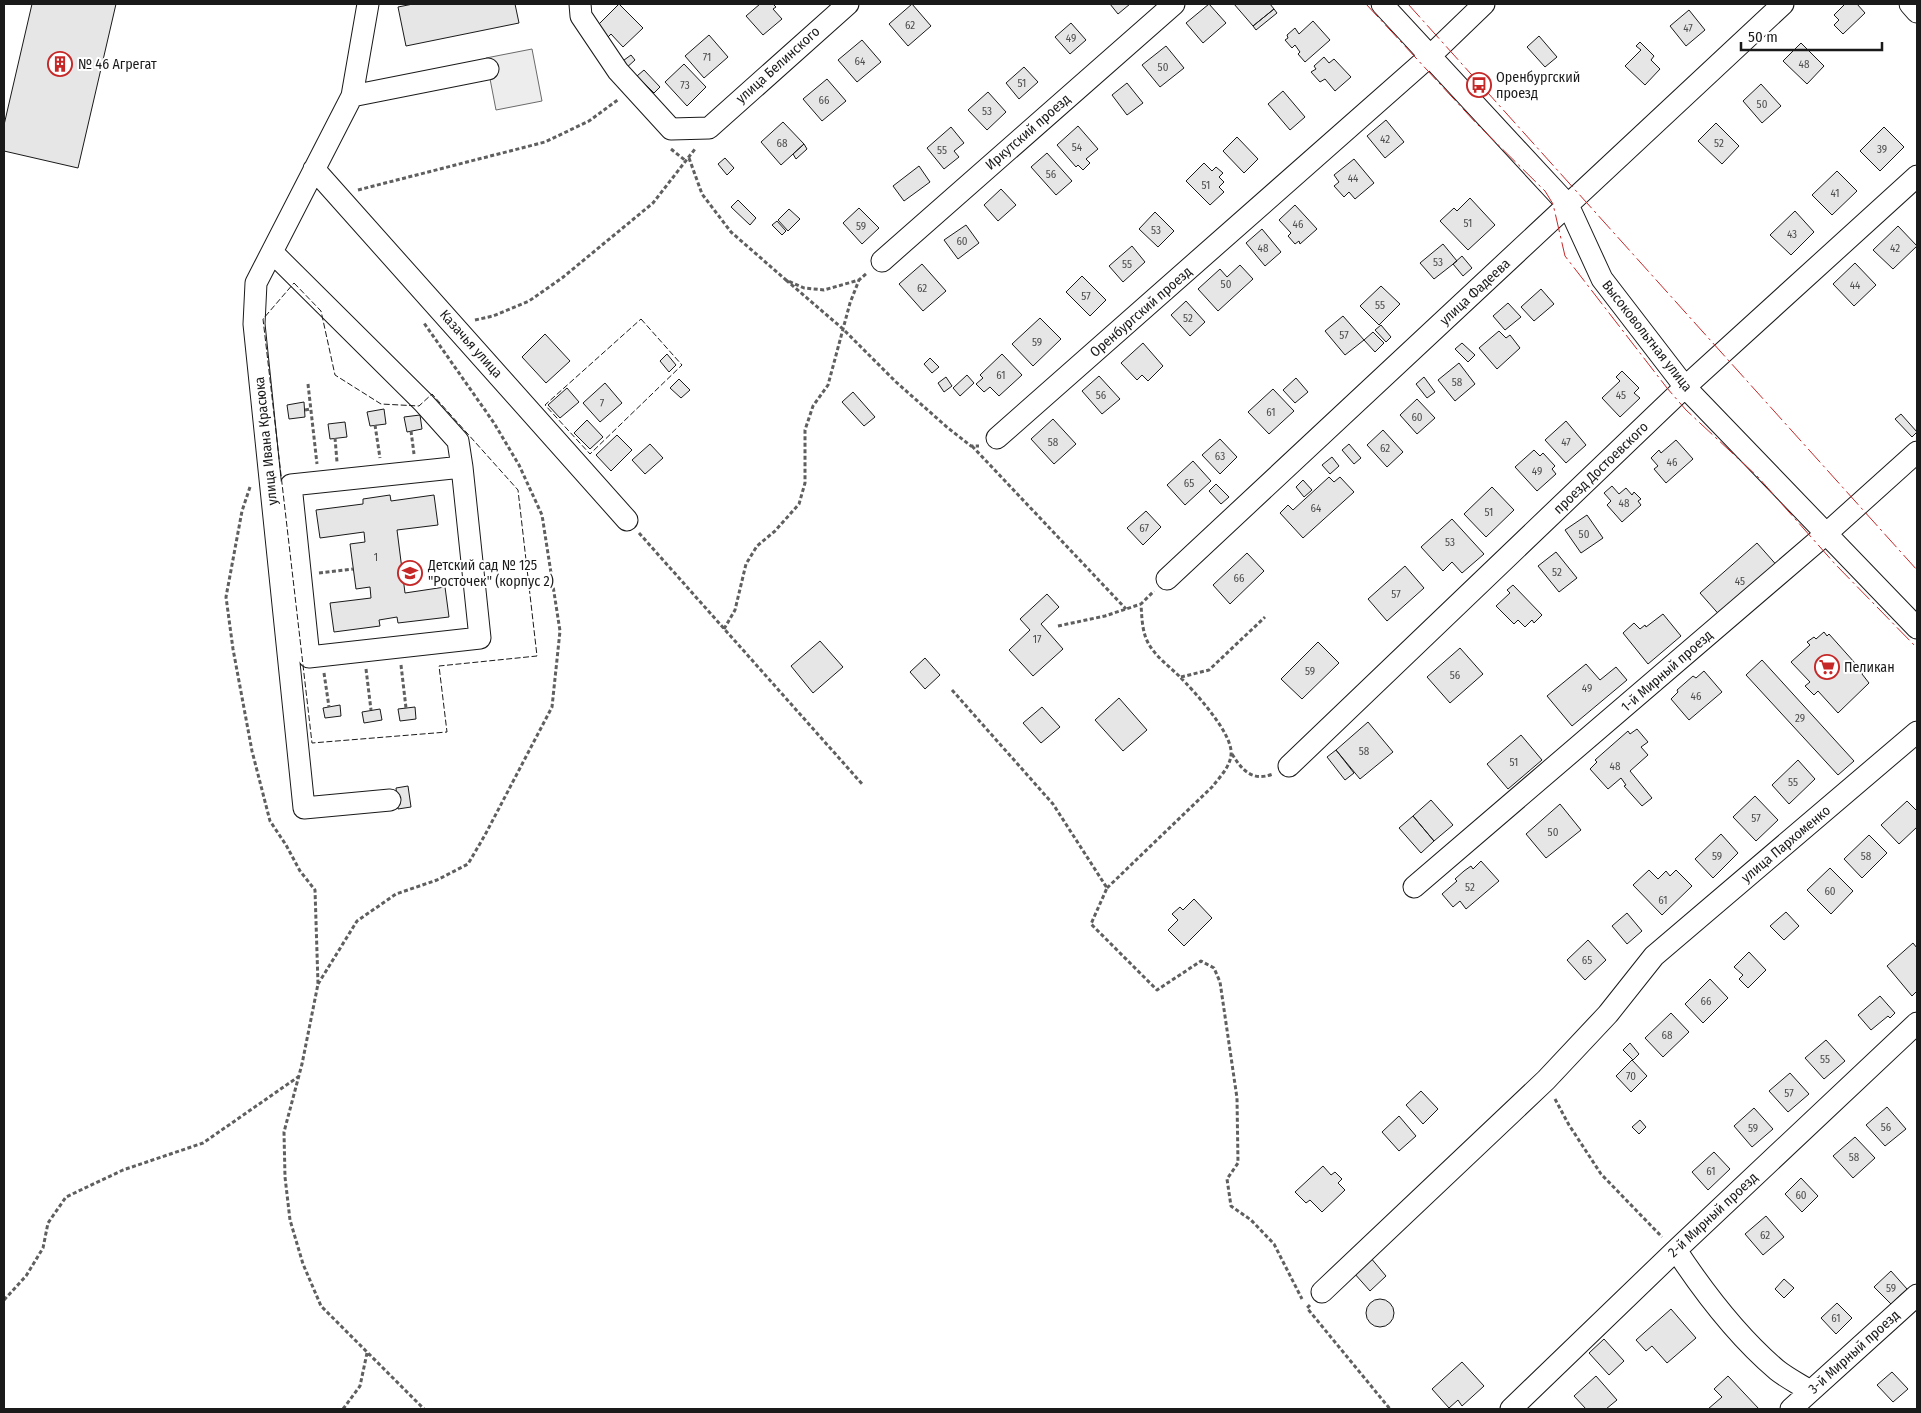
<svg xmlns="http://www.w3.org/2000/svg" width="1921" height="1413" viewBox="0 0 1921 1413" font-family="'Fira Sans Condensed',sans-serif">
<rect width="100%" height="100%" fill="#fff"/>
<path fill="#ededed" stroke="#6a6a6a" d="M532 49 542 101 496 110 486 58Z"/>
<path fill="#e6e6e6" stroke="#1a1a1a" d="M32 4H116L78 168 4 151V125Z
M413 4H515L519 23 406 46 398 7Z
M619 4 643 28 623 47 611 34 605 40 594 29Z
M760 4H773L776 7 773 9 782 19 763 35 746 16Z
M912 4 931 26 908 46 889 24Z
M1110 4H1130L1118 14Z
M1209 4 1226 23 1203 43 1186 23Z
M1234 4H1270L1274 9 1253 26Z
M1845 4H1857L1865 13 1843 34 1834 25 1839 20 1834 15Z
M1274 9 1277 13 1256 30 1253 26Z
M1689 10 1705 30 1686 46 1670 26Z
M1313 21 1330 40 1305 62 1298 54 1300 52 1295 45 1292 48 1285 40 1288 38 1287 35 1295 28 1299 34Z
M1071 23 1086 40 1070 54 1055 37Z
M709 35 728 57 704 78 685 56Z
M1539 36 1557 57 1545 67 1527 47Z
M862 40 881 62 857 82 838 60Z
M1640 42 1654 56 1651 60 1660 69 1645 85 1625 66 1641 50 1636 46Z
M1801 43 1824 66 1807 84 1783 61Z
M1166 46 1184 68 1160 87 1142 65Z
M631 55 635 60 625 69 620 63Z
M1324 57 1329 63 1334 59 1351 77 1335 91 1325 79 1320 82 1311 72 1316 69 1314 66Z
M684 64 706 87 687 106 665 82Z
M1024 67 1038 82 1019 99 1006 83Z
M644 70 660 87 654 93 637 76Z
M827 79 846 101 822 121 803 99Z
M1127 83 1143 103 1127 115 1112 95Z
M1761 84 1781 106 1762 123 1743 101Z
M1283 91 1305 117 1290 130 1268 104Z
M988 92 1006 112 987 130 968 110Z
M1386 120 1404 142 1385 158 1367 136Z
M783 122 804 144 781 165 761 142Z
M1716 123 1739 146 1722 164 1698 141Z
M1078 126 1098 149 1086 159 1090 163 1083 170 1078 165 1076 167 1057 145Z
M951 127 964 143 954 151 959 157 944 169 927 148Z
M1884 127 1904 147 1880 171 1860 151Z
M1237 137 1258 159 1244 173 1223 151Z
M804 144 807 149 796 159 793 154Z
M1047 153 1072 181 1056 195 1031 167Z
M725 158 734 168 727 175 718 164Z
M1354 159 1374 183 1355 199 1349 192 1344 197 1334 186 1339 182 1334 175Z
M1204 163 1212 171 1216 167 1223 173 1219 177 1224 182 1219 187 1224 192 1210 205 1186 181Z
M919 166 930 182 904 201 893 186Z
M1837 171 1857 191 1832 215 1812 195Z
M1001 189 1016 205 998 221 984 205Z
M1470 198 1495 225 1468 250 1440 221 1454 208 1457 211Z
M738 200 756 218 750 225 731 207Z
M1295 205 1317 229 1300 244 1299 241 1295 244 1288 236 1291 233 1279 220Z
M859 208 879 228 862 244 843 223Z
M789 209 800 219 788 231 778 220Z
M1795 211 1814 232 1791 255 1770 235Z
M1155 212 1174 231 1158 247 1139 229Z
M777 221 786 231 782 235 772 225Z
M966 225 979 243 958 259 944 240Z
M1898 226 1917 246 1893 269 1873 250Z
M1262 229 1281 252 1265 266 1246 243Z
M1443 244 1457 261 1434 279 1420 263Z
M1132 246 1145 262 1123 282 1109 266Z
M1462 256 1472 268 1463 276 1453 264Z
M1855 263 1876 285 1854 306 1833 284Z
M922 264 946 291 923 311 899 284Z
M1240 265 1253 279 1218 311 1198 289 1220 269 1227 277Z
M1082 276 1106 300 1090 316 1066 292Z
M1381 286 1400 304 1379 325 1360 306Z
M1541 289 1554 304 1534 321 1521 307Z
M1186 301 1205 322 1190 336 1171 315Z
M1508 303 1521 317 1505 330 1493 316Z
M1343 316 1364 340 1345 355 1325 331Z
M1040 318 1061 339 1033 366 1012 344Z
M1381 325 1391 337 1386 342 1375 330Z
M1499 331 1506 338 1510 335 1520 348 1497 369 1479 348Z
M1373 332 1384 343 1375 352 1364 340Z
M545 334 570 361 546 383 522 357Z
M1143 343 1163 366 1148 381 1142 375 1137 380 1121 363Z
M1462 343 1475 355 1468 362 1455 349Z
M667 354 676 365 669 372 660 361Z
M1002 354 1022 375 999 396 990 387 984 392 976 384 983 378 980 375Z
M930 358 939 367 932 373 924 364Z
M1459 363 1475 384 1455 401 1438 380Z
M1622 371 1639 388 1634 393 1640 398 1620 417 1602 398 1620 381 1616 377Z
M967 375 974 383 960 396 953 388Z
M1099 376 1120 399 1102 414 1082 391Z
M946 377 952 386 944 392 938 383Z
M1424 377 1435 392 1427 398 1416 384Z
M1296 378 1308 392 1295 403 1283 390Z
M679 379 690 390 681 398 670 388Z
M605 383 622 403 600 422 583 403Z
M567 388 579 402 560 418 548 405Z
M1273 389 1294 411 1269 434 1248 412Z
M853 392 875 417 864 426 842 402Z
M1417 399 1435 418 1417 434 1400 415Z
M304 402 305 417 289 419 287 405Z
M384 409 386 424 370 426 367 412Z
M1901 414 1917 432 1912 437 1895 419Z
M420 415 422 429 407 432 404 417Z
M1053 419 1076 444 1054 464 1031 439Z
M587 420 603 437 590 449 574 433Z
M1566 421 1586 445 1566 463 1545 440Z
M345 422 347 437 330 439 328 424Z
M1383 430 1403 452 1387 467 1367 445Z
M617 435 632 450 611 471 596 455Z
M1220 439 1237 457 1220 474 1202 455Z
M1676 440 1693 459 1666 483 1654 469 1658 466 1651 458 1659 450 1661 453Z
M650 444 663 458 645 474 632 460Z
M1349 444 1361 458 1354 464 1342 450Z
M1534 450 1540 456 1543 453 1555 466 1552 469 1556 474 1537 491 1515 467Z
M1332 457 1339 466 1330 474 1322 465Z
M1193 461 1211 481 1185 505 1167 485Z
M1329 477 1334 482 1340 477 1354 492 1303 538 1280 513 1288 505 1293 510Z
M1303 480 1312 490 1304 497 1296 487Z
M1216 484 1229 497 1221 504 1209 491Z
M1612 486 1619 494 1626 488 1632 495 1634 492 1641 499 1638 501 1641 505 1622 522 1607 505 1611 501 1604 493Z
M1492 487 1514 510 1486 537 1464 514Z
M390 495 391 501 434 495 438 525 397 530 405 593 445 587 449 617 398 623 397 617 379 620 380 626 334 632 330 603 371 598 370 587 356 589 350 544 365 542 364 532 320 538 316 510 363 504V499Z
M1146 511 1161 527 1143 545 1127 528Z
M1587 515 1603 538 1581 553 1565 530Z
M1452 519 1484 554 1462 573 1452 562 1443 571 1421 547Z
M1757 543 1780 569 1723 619 1700 593Z
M1556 552 1577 578 1559 592 1538 566Z
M1247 553 1264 571 1230 604 1213 585Z
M1405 566 1424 588 1387 621 1368 599Z
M1513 585 1542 615 1534 623 1532 620 1525 627 1518 620 1514 624 1496 606 1510 593 1507 590Z
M1047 594 1059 607 1041 624 1063 649 1033 676 1009 650 1030 630 1020 619Z
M1663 614 1681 636 1648 664 1623 633 1634 623 1640 629 1645 625 1646 627Z
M1824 632 1827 636 1829 634 1863 672 1862 674 1869 683 1838 713 1818 691 1814 695 1805 686 1810 682 1791 662 1810 645 1807 642 1814 637 1816 639Z
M820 641 843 667 813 693 791 666Z
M1318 642 1339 663 1302 699 1281 679Z
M1460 648 1483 674 1450 703 1427 677Z
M925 658 940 675 925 689 910 672Z
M1762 660 1854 761 1838 775 1746 675Z
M1586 664 1600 680 1616 667 1627 680 1572 726 1547 696Z
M1704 671 1722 692 1689 720 1671 699 1678 692 1677 690 1693 676 1696 678Z
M1119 698 1147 730 1123 751 1095 720Z
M340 705 341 716 325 718 323 708Z
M415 707 416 719 400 721 398 709Z
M1042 707 1060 727 1041 743 1023 723Z
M380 709 382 720 364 723 362 712Z
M1368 722 1393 752 1360 779 1336 750Z
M1637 729 1648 742 1641 747 1648 755 1630 771 1652 798 1642 806 1624 786 1626 785 1621 778 1608 789 1590 769 1597 762 1595 760 1628 731 1630 734Z
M1521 735 1542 760 1508 789 1487 764Z
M1336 750 1354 773 1345 780 1327 757Z
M1798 760 1815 779 1789 804 1772 785Z
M408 786 411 807 398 809 396 788Z
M1755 796 1778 820 1756 841 1733 817Z
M1431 800 1453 825 1434 841 1413 816Z
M1907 801 1917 811V827L1899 844 1881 825Z
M1560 804 1581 830 1546 858 1526 834Z
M1413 816 1434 841 1421 853 1399 828Z
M1721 834 1738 853 1713 878 1695 859Z
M1869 835 1887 853 1862 878 1844 859Z
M1481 861 1499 881 1466 909 1460 901 1453 907 1442 894 1457 881 1455 879 1464 871 1471 866 1473 869Z
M1830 868 1853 891 1831 914 1807 890Z
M1649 870 1658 879 1666 871 1670 876 1676 870 1692 886 1662 915 1633 885Z
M1194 899 1212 918 1184 946 1168 930 1178 920 1172 914 1180 907 1183 910Z
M1786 912 1799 926 1784 940 1770 926Z
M1627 913 1642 931 1627 944 1612 926Z
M1588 940 1606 960 1585 980 1567 960Z
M1913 943 1917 948V991L1912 996 1887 966Z
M1749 952 1766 970 1748 988 1739 979 1743 975 1734 967Z
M1710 979 1728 998 1703 1023 1685 1004Z
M1880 996 1895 1013 1890 1018 1888 1016 1871 1030 1858 1015Z
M1671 1013 1689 1032 1663 1057 1645 1038Z
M1826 1040 1845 1061 1824 1079 1805 1058Z
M1630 1043 1639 1054 1633 1060 1623 1050Z
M1632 1060 1647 1076 1631 1092 1616 1076Z
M1790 1073 1809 1094 1788 1112 1769 1091Z
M1421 1091 1438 1109 1423 1124 1406 1105Z
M1887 1107 1906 1129 1885 1146 1866 1125Z
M1754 1108 1773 1129 1752 1147 1734 1126Z
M1399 1116 1416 1136 1399 1151 1382 1132Z
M1640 1120 1646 1127 1639 1134 1632 1127Z
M1855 1137 1875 1158 1853 1178 1833 1156Z
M1714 1152 1730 1169 1708 1190 1692 1172Z
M1323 1166 1331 1175 1335 1172 1342 1179 1338 1183 1345 1190 1322 1212 1310 1200 1306 1203 1295 1192Z
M1801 1178 1818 1196 1802 1212 1785 1194Z
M1766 1216 1784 1237 1763 1255 1745 1234Z
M1370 1257 1386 1276 1370 1291 1354 1273Z
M1891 1271 1907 1289 1891 1304 1874 1287Z
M1784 1279 1794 1288 1784 1298 1775 1289Z
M1366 1313a14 14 0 1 1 28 0a14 14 0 1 1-28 0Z
M1837 1303 1852 1318 1836 1334 1821 1318Z
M1671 1309 1696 1338 1667 1363 1652 1346 1646 1351 1636 1340Z
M1604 1339 1624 1361 1609 1375 1589 1353Z
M1462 1362 1484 1386 1462 1406 1458 1400 1449 1408 1432 1389Z
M1892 1372 1908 1389 1893 1402 1877 1385Z
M1596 1376 1617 1400 1606 1409H1586L1574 1396Z
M1728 1376 1759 1409H1708L1722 1397 1714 1389Z"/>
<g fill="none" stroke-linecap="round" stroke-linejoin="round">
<defs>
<path id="minor" d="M368 4 352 96 256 283 254 324 304 808 390 800
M580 4 581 16 618 71 671 129 709 128 848 4
M1382 4 1568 205 1602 279 1685 387 1917 628
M1910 4 1917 12
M352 96 488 69
M314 169 627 520
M272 252 423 402 458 441 462 467 480 638 309 657 291 485 462 467
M882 261 1174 4
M997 438 1430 56 1484 4
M1167 579 1783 4
M1289 766 1685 387 1917 176
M1414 887 1827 533 1917 452
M1676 1250C1705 1294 1737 1336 1777 1370 1787 1378 1799 1384 1810 1391
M1322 1292 1546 1080 1608 1014 1654 956 1917 732
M1511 1409 1676 1250 1917 1023
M1791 1409 1917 1295"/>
</defs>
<use href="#minor" stroke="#1a1a1a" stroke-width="23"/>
<path stroke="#5f5f5f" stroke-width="3" stroke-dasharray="4 2.5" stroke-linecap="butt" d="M671 149 686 161
M689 158 702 194 731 232 786 280 804 288 824 290 859 280 867 273
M358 190 545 142 589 121 619 99
M786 280 843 329 896 382 948 428 971 446H979
M475 320 493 316 529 301 562 278 653 203 695 149
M308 384 317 464
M305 410 311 409
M375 425 380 458
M411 431 414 454
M335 438 337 462
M972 446 1126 609
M250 487 242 511 226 597 233 649 252 751 270 821 286 845 300 871 315 890 318 984 302 1064 284 1132 285 1177 290 1220 303 1264 321 1306 424 1409
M639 533 863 785
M319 573 353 569
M1058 626 1105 616 1141 604
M724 629 735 610 746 564 757 546 775 531 799 504 805 483V430L813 406 828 385 850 303 859 280
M401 665 406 708
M366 669 371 710
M324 673 329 707
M1181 677 1209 670 1265 617
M952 690 1053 804 1107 888 1091 924 1157 990 1201 961 1214 968 1220 982 1237 1098 1238 1163 1227 1179 1231 1206 1251 1220 1274 1244 1302 1299
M1232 754C1242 770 1252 782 1273 774
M1107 888 1212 787C1219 778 1230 767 1231 755 1234 734 1193 690 1179 676 1170 667 1159 659 1152 649 1142 636 1142 620 1141 604L1154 591
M318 984 357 921 396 894 437 880 468 864 485 835 552 707 560 631 542 515 519 465 494 423 424 323
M1555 1099 1569 1125 1601 1174 1662 1237
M4 1300 26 1276 43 1248 48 1223 66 1197 123 1170 203 1143 298 1077
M1310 1305 1307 1308 1390 1409
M343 1409 360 1386 367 1353"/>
<use href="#minor" stroke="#fff" stroke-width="21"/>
<path stroke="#1a1a1a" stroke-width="1" stroke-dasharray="6 2.5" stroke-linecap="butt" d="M294 283 321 311 335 375 381 404 419 406 432 394 518 490 537 656 439 666 447 732 312 743 263 319Z
M641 319 682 365 590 454 545 405Z"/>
<path stroke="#c62828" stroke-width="1" stroke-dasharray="18 4 2.5 4" stroke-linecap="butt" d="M1366 4 1477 124 1545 191 1553 204 1565 256 1667 388 1686 410 1758 477 1835 564 1917 648
M1408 4 1917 570"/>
</g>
<defs>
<symbol id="building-ring" viewBox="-11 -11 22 22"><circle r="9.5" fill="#fff" stroke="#c62828" stroke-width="1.5"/><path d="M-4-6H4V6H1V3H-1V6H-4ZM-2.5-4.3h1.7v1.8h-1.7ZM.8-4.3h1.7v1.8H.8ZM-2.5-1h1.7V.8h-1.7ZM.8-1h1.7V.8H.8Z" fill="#c62828"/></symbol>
<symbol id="bus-ring" viewBox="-11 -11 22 22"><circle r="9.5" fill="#fff" stroke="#c62828" stroke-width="1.5"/><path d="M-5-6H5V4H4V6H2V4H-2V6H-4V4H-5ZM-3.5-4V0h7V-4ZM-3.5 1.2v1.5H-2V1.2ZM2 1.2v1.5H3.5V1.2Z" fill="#c62828"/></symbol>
<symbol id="school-ring" viewBox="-11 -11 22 22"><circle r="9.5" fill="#fff" stroke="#c62828" stroke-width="1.5"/><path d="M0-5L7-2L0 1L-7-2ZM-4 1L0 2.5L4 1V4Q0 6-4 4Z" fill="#c62828"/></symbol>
<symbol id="supermarket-ring" viewBox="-11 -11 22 22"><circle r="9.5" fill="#fff" stroke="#c62828" stroke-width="1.5"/><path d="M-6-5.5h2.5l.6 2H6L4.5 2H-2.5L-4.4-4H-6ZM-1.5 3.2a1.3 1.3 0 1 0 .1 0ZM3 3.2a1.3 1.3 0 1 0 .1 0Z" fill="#c62828"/></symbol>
</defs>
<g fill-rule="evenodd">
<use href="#building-ring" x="46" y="50" width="28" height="28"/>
<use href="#bus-ring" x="1465" y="71" width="28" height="28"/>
<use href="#school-ring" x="396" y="559" width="28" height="28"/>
<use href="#supermarket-ring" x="1813" y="653" width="28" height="28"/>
</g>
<g text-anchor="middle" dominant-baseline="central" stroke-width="4" stroke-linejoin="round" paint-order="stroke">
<g font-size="11" fill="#4d4d4d">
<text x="910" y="25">62</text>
<text x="1688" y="28">47</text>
<text x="1071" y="38">49</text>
<text x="707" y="57">71</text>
<text x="860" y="61">64</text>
<text x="1804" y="64">48</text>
<text x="1163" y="67">50</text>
<text x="1022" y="83">51</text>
<text x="685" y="85">73</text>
<text x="824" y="100">66</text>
<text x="1762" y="104">50</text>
<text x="987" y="111">53</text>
<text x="1385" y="139">42</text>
<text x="782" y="143">68</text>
<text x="1719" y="143">52</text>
<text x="1077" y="147">54</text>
<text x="1882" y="149">39</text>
<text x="942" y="150">55</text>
<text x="1051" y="174">56</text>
<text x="1353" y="178">44</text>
<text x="1206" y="185">51</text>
<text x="1835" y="193">41</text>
<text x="1468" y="223">51</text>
<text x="1298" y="224">46</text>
<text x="861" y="226">59</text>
<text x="1156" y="230">53</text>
<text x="1792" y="234">43</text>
<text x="962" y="241">60</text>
<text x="1263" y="248">48</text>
<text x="1895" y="248">42</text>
<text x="1438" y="262">53</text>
<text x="1127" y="264">55</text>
<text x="1226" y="284">50</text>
<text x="1855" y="285">44</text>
<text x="922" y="288">62</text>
<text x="1086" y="296">57</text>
<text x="1380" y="305">55</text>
<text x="1188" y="318">52</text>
<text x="1344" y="335">57</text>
<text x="1037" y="342">59</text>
<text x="1001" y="375">61</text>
<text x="1457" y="382">58</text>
<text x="1101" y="395">56</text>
<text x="1621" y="395">45</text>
<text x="602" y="403">7</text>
<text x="1271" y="412">61</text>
<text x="1417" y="417">60</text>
<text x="1053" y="442">58</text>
<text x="1566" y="442">47</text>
<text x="1385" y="448">62</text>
<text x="1220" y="456">63</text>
<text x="1672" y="462">46</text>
<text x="1537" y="471">49</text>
<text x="1189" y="483">65</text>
<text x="1624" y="503">48</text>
<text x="1316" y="508">64</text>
<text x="1489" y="512">51</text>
<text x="1144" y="528">67</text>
<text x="1584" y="534">50</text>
<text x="1450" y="542">53</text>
<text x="376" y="557">1</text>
<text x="1557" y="572">52</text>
<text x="1239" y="578">66</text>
<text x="1740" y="581">45</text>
<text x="1396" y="594">57</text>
<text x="1037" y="639">17</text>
<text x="1310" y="671">59</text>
<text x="1455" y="675">56</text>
<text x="1587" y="688">49</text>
<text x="1696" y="696">46</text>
<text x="1800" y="718">29</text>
<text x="1364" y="751">58</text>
<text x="1514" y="762">51</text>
<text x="1615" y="766">48</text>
<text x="1793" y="782">55</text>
<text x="1756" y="818">57</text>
<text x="1553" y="832">50</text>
<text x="1717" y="856">59</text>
<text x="1866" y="856">58</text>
<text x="1470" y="887">52</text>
<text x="1830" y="891">60</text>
<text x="1663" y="900">61</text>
<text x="1587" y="960">65</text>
<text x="1706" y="1001">66</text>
<text x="1667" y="1035">68</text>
<text x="1825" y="1059">55</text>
<text x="1631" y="1076">70</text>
<text x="1789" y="1093">57</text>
<text x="1886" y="1127">56</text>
<text x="1753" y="1128">59</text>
<text x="1854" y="1157">58</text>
<text x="1711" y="1171">61</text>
<text x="1801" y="1195">60</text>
<text x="1765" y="1235">62</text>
<text x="1891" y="1288">59</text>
<text x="1836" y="1318">61</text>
</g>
<g font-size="14" fill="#1a1a1a" stroke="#fff" text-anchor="start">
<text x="78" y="64">№ 46 Агрегат</text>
<text x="1496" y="77">Оренбургский<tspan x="1496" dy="16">проезд</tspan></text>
<text x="428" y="565">Детский сад № 125<tspan x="428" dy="16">"Росточек" (корпус 2)</tspan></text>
<text x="1844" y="667">Пеликан</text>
</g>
<g font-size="14" fill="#1a1a1a" stroke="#fff">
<text transform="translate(778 65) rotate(-42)">улица Белинского</text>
<text transform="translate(1028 132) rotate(-41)">Иркутский проезд</text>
<text transform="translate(1475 292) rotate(-43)">улица Фадеева</text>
<text transform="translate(1141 312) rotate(-41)">Оренбургский проезд</text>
<text transform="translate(1647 336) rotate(52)">Высоковольтная улица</text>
<text transform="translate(471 344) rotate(48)">Казачья улица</text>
<text transform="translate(266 441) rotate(-96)">улица Ивана Красюка</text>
<text transform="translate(1601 468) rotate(-44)">проезд Достоевского</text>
<text transform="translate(1667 671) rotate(-41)">1-й Мирный проезд</text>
<text transform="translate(1786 844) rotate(-40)">улица Пархоменко</text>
<text transform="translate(1713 1215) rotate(-43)">2-й Мирный проезд</text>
<text transform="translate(1854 1352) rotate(-42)">3-й Мирный проезд</text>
</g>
</g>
<rect width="1921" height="1413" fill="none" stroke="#1a1a1a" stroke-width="10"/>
<path d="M1741 42v8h141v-8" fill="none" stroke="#1a1a1a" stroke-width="2.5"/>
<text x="1748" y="42" font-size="15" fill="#1a1a1a" stroke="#ffffff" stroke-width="4" paint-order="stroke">50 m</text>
</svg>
